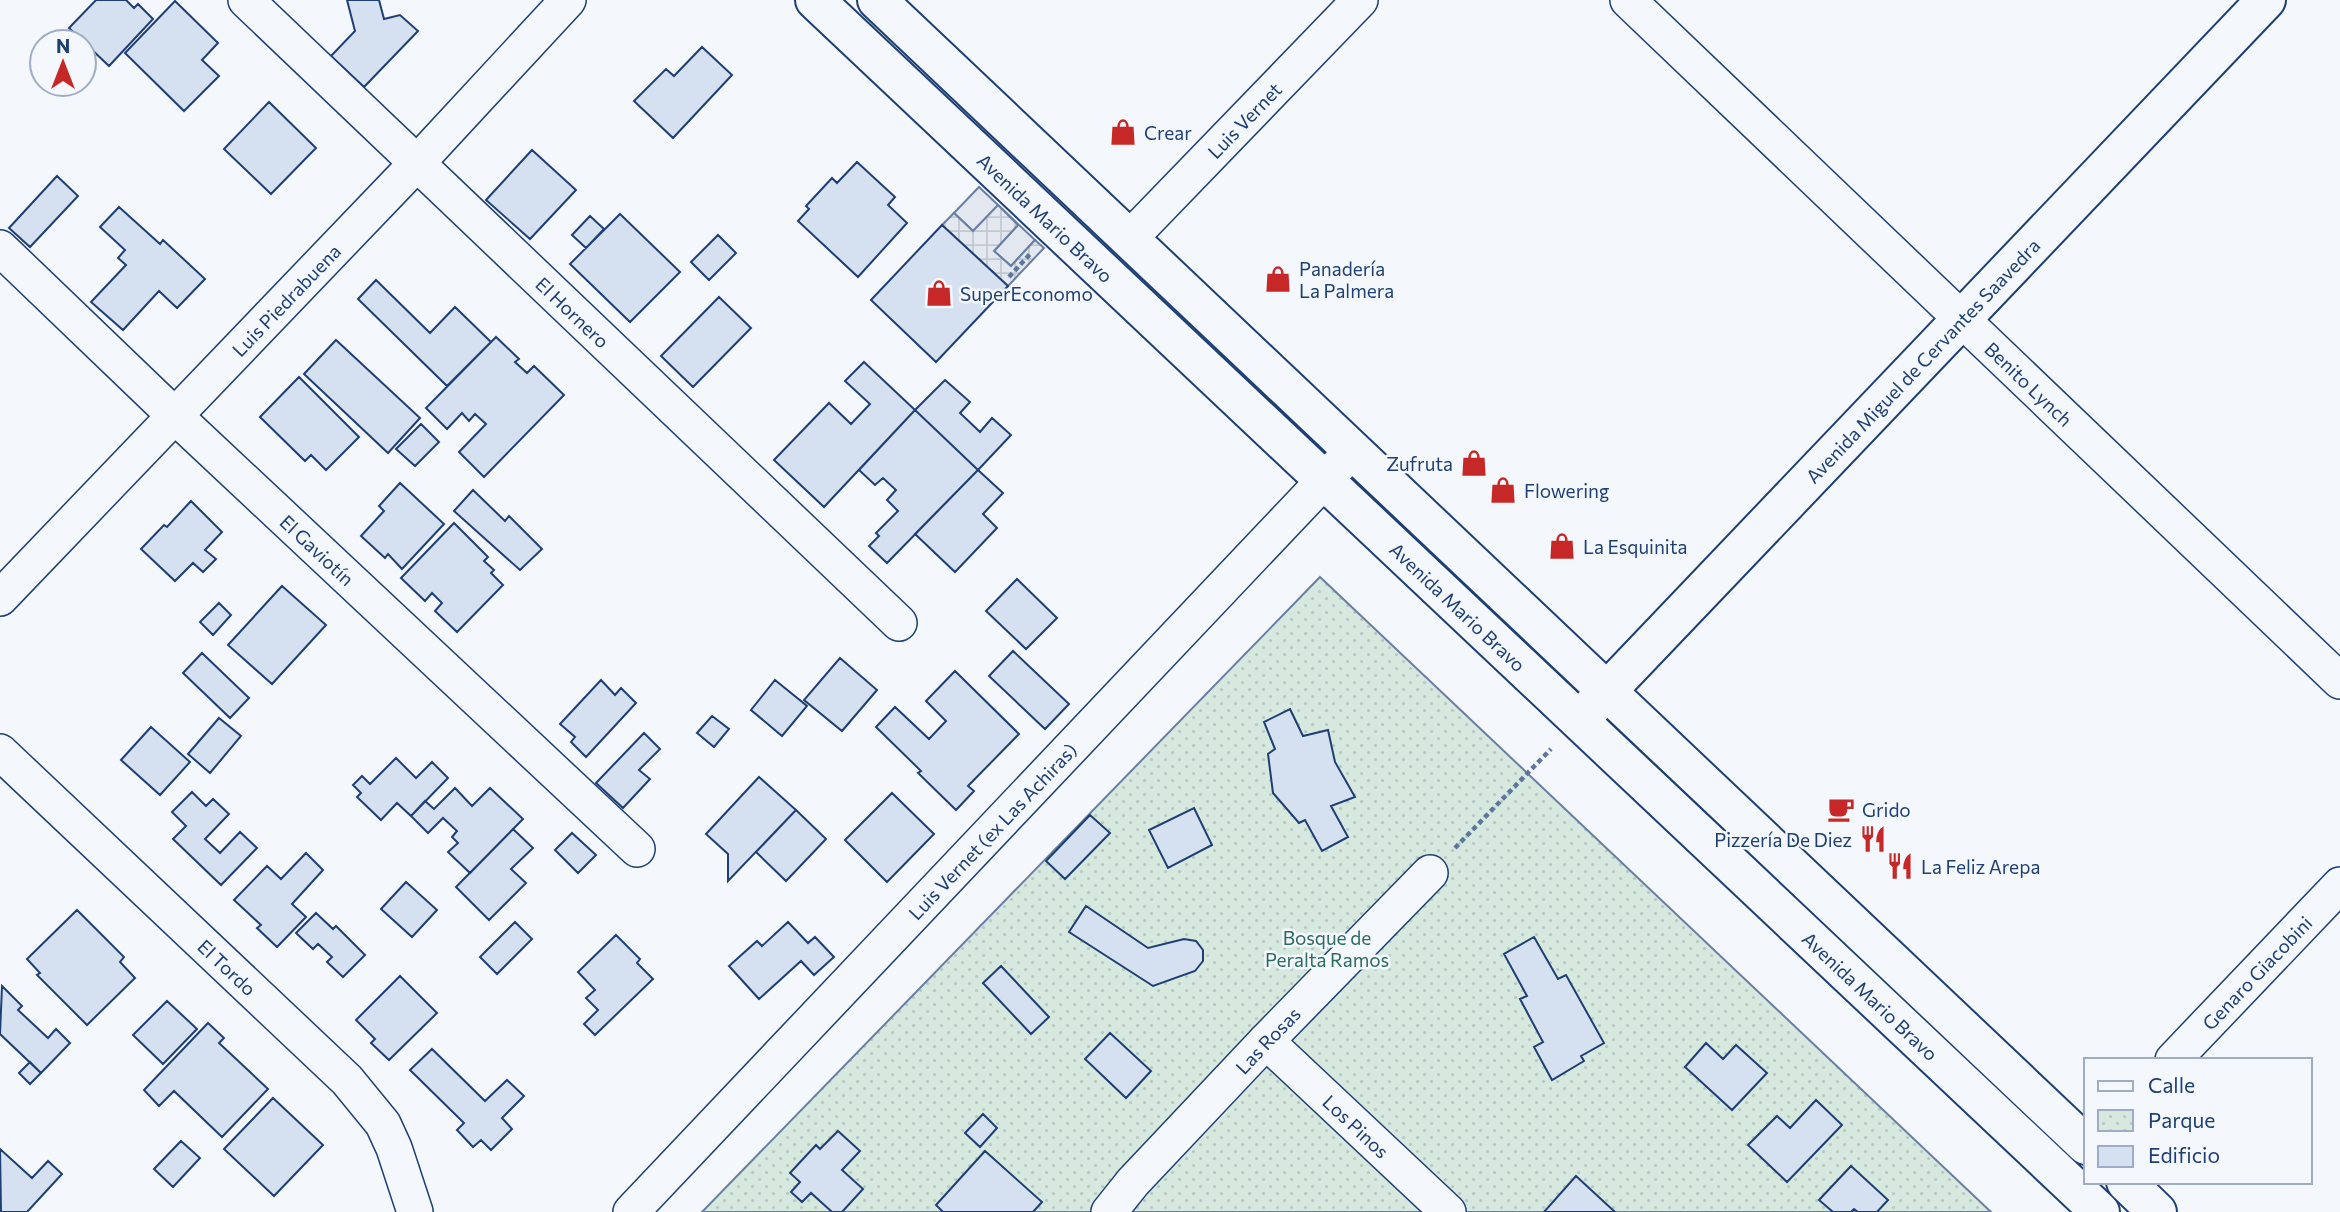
<svg xmlns="http://www.w3.org/2000/svg" width="2340" height="1212" viewBox="0 0 2340 1212" font-family="Commissioner,sans-serif">
<defs>
<pattern id="park-dots" width="8" height="8" patternUnits="userSpaceOnUse" patternTransform="scale(1.75)"><rect width="8" height="8" fill="#d7e8df"/><path d="M2 2h.1M6 6h.1" fill="none" stroke="#b8c8c3" stroke-width="1.8" stroke-linecap="round"/></pattern>
<pattern id="plaza-grid" width="8" height="8" patternUnits="userSpaceOnUse" patternTransform="scale(1.75)"><rect width="8" height="8" fill="#e3e8f0"/><path d="M0 4h8M4 0v8" fill="none" stroke="#c2c8d1"/></pattern>
</defs>
<rect width="100%" height="100%" fill="#f4f7fb"/>
<path fill="url(#park-dots)" stroke="#687fa3" stroke-width="2" d="M1320 577 1991 1212H702Z"/>
<path fill="#e3e8f0" stroke="#687fa3" stroke-width="2" d="M979 187 1035 240 1011 266 994 251 1018 225 998 206 973 231 954 213Z"/>
<path fill="url(#plaza-grid)" stroke="#687fa3" stroke-width="2" d="M998 205 1018 225 994 251 1011 266 1035 240 1044 248 1008 286 942 225 954 213 973 231Z"/>
<path fill="#d5e0f0" stroke="#1d3f73" stroke-width="2" d="M96 0H126L134 8 138 4 153 19 109 66 69 28Z
M347 0H379L384 19 400 15 418 31 364 87 331 56 355 31Z
M175 1 218 43 202 60 219 76 184 111 125 53Z
M702 47 732 75 673 138 634 101 666 69 674 76Z
M269 102 316 148 271 194 224 149Z
M532 150 576 190 530 239 486 200Z
M857 162 895 197 888 205 907 223 858 277 798 221 809 209 806 206 832 178 837 183Z
M57 176 78 196 30 247 9 228Z
M119 207 160 244 163 240 205 279 177 308 159 291 123 330 91 302 126 265 118 258 125 250 100 227Z
M620 214 680 272 630 322 570 264Z
M590 216 604 229 586 248 572 235Z
M942 225 1008 286 936 362 871 300Z
M718 235 736 253 709 280 691 262Z
M376 280 430 333 455 307 491 342 447 386 358 299Z
M719 297 751 328 693 387 661 356Z
M496 337 519 359 515 362 527 373 534 366 564 395 484 477 459 452 486 424 475 414 469 421 462 413 447 429 426 408Z
M336 340 420 418 388 453 304 374Z
M864 362 915 410 824 507 774 460 829 403 851 424 870 404 845 381Z
M299 377 359 437 326 470 311 455 305 461 260 417Z
M945 380 970 402 960 413 980 432 992 418 1011 435 978 470 915 410Z
M915 410 978 470 887 563 869 546 879 536 876 533 898 511 887 500 896 490 883 478 875 485 859 470Z
M421 424 439 442 415 466 396 449Z
M978 470 1003 493 983 514 997 528 955 572 915 534Z
M400 483 444 524 402 569 388 554 385 558 361 536 384 511 379 506Z
M473 490 505 521 509 516 542 549 520 570 454 511Z
M191 501 222 532 205 550 216 559 203 572 193 563 175 581 141 549 164 525 167 527Z
M454 523 488 557 484 561 494 570 491 573 503 585 457 632 435 611 442 603 432 593 425 601 401 578Z
M1017 579 1057 618 1026 649 986 611Z
M282 586 326 625 272 684 228 645Z
M219 603 231 615 213 635 200 622Z
M1013 651 1069 704 1045 729 989 676Z
M202 653 249 698 230 718 183 673Z
M840 658 877 690 842 731 804 700Z
M955 671 1019 734 968 786 974 791 956 810 918 773 921 771 876 727 895 707 929 739 946 721 926 701Z
M601 680 615 695 621 688 636 703 586 757 571 742 575 737 560 724Z
M775 680 807 706 782 736 751 710Z
M1290 709 1303 736 1328 730 1335 762 1355 797 1331 806 1348 837 1322 851 1305 820 1299 823 1273 793 1268 754 1275 749 1264 722Z
M712 716 729 729 714 747 697 733Z
M219 718 241 736 210 773 188 754Z
M151 727 190 762 160 795 121 760Z
M644 733 660 749 639 770 650 779 623 808 596 783Z
M396 758 416 778 432 762 448 778 411 816 397 803 381 820 357 797 361 793 353 785 362 776 370 784Z
M759 777 796 810 728 881V854L706 834Z
M455 788 472 806 490 788 523 819 470 873 448 852 458 843 452 837 457 831 443 818 428 833 411 816 425 801 434 809Z
M192 792 206 806 213 799 229 814 205 839 220 853 240 832 257 848 221 885 173 839 186 826 172 812Z
M892 793 934 834 887 882 845 840Z
M1194 808 1212 845 1168 868 1149 830Z
M796 810 826 839 786 881 756 852Z
M1090 815 1110 833 1065 879 1046 861Z
M513 829 533 848 511 869 526 883 489 920 456 887Z
M572 833 596 855 578 873 555 850Z
M306 853 323 870 292 904 306 917 277 947 257 928 261 925 234 900 267 866 281 879Z
M406 882 437 910 412 937 381 909Z
M1086 906 1148 948 1184 939 1196 941 1203 950V961L1195 971 1153 986 1069 932Z
M77 910 124 957 120 962 135 978 87 1025 37 975 40 973 27 959Z
M316 913 333 929 336 926 365 955 343 977 327 962 332 957 318 944 313 949 296 933Z
M515 922 532 939 497 974 480 957Z
M788 922 808 943 815 937 834 957 814 975 801 961 759 999 729 966 757 941 762 946Z
M616 935 640 959 637 963 653 979 595 1035 584 1024 598 1010 586 998 595 990 578 972Z
M1534 937 1558 979 1566 975 1604 1043 1581 1056 1584 1061 1552 1080 1534 1047 1543 1042 1520 999 1527 996 1504 954Z
M1001 966 1049 1017 1031 1034 983 983Z
M400 976 437 1013 389 1060 371 1043 375 1039 356 1020Z
M2 986 22 1006 18 1010 48 1038 56 1029 70 1043 41 1073 0 1034Z
M167 1001 197 1029 163 1064 133 1035Z
M208 1023 224 1038 219 1043 268 1089 222 1137 174 1091 159 1106 144 1090Z
M1110 1033 1151 1071 1126 1098 1085 1059Z
M1706 1043 1723 1059 1736 1045 1767 1073 1732 1110 1685 1067Z
M432 1049 485 1101 507 1080 524 1096 502 1118 512 1129 491 1150 481 1140 473 1147 457 1130 464 1123 410 1070Z
M30 1062 41 1073 30 1084 19 1073Z
M273 1098 323 1145 274 1196 224 1149Z
M1816 1100 1842 1125 1787 1182 1748 1145 1777 1116 1790 1128Z
M983 1114 997 1128 980 1147 965 1133Z
M838 1131 860 1151 842 1170 863 1189 842 1212H832L811 1193 802 1202 791 1192 800 1182 790 1173 816 1145 820 1149Z
M181 1141 200 1158 173 1187 154 1169Z
M0 1149 32 1178 48 1161 62 1174 27 1212H1Z
M985 1151 1042 1202 1033 1212H943L936 1205Z
M1851 1166 1888 1200 1877 1212H1858L1854 1209 1851 1212H1833L1819 1200Z
M1576 1176 1615 1212H1544Z"/>
<g fill="none" stroke-linecap="round" stroke-linejoin="round">
<defs>
<g id="minor">
<path id="s1" d="M246 0 899 623"/>
<path id="s2" d="M1628 0 2340 681"/>
<path id="s3" d="M1130 238 1360 0"/>
<path id="s4" d="M0 248 175 416 637 849"/>
<path id="s5" d="M0 598 417 163 568 0"/>
<path id="s6" d="M0 752 347 1080 383 1124 394 1148 415 1212"/>
<path id="s7" d="M1266 1041 1448 1212"/>
<path id="s8" d="M2173 1060 2340 885"/>
<path id="s9" d="M631 1212 1353 450"/>
<path id="s10" d="M1109 1212 1133 1182 1266 1041 1430 873"/>
</g>
<g id="tertiary">
<path id="s11" d="M1584 715 2266 0"/>
</g>
<g id="secondary">
<path id="s12" d="M815 0 2100 1212"/>
<path d="M877 0 2086 1145"/>
<path d="M2126 1182 2157 1212"/>
</g>
</defs>
<use href="#minor" stroke="#1d3f73" stroke-width="38"/>
<use href="#tertiary" stroke="#1d3f73" stroke-width="42"/>
<use href="#secondary" stroke="#1d3f73" stroke-width="42"/>
<path stroke="#5e769c" stroke-width="4.5" stroke-dasharray="5 3.5" stroke-linecap="butt" d="M1009 277 1030 254
M1455 848 1551 749"/>
<use href="#minor" stroke="#f4f7fb" stroke-width="35"/>
<use href="#tertiary" stroke="#f4f7fb" stroke-width="38"/>
<use href="#secondary" stroke="#f4f7fb" stroke-width="38"/>
</g>
<defs>
<symbol id="shop-bare" viewBox="-9 -9 18 18"><path d="M-5-2.5h2.3a2.7 3.5 0 0 1 5.4 0H5L5.5 6h-11ZM-1.5-2.5h3a1.5 2.3 0 0 0-3 0Z" fill="#c62828" stroke="#f4f7fb" stroke-width="2.5" paint-order="stroke"/></symbol>
<symbol id="cafe-bare" viewBox="-9 -9 18 18"><path d="M-5.5-4.5H6V0H3Q3 3.5 0 3.5H-2.5Q-5.5 3.5-5.5 0ZM3-3.2v2h1.7v-2ZM-6 4.5H4V6H-6Z" fill="#c62828" stroke="#f4f7fb" stroke-width="2.5" paint-order="stroke"/></symbol>
<symbol id="restaurant-bare" viewBox="-9 -9 18 18"><path d="M-5-6h1v4h1v-4h1v4h1v-4h1v5L-1.5 .5V6h-2V.5L-5-1ZM5-6V6H3V1.5H1.5Q1.5-4 5-6Z" fill="#c62828" stroke="#f4f7fb" stroke-width="2.5" paint-order="stroke"/></symbol>
</defs>
<g fill-rule="evenodd">
<use href="#shop-bare" x="1104" y="113" width="38" height="38"/>
<use href="#shop-bare" x="1259" y="260" width="38" height="38"/>
<use href="#shop-bare" x="920" y="274" width="38" height="38"/>
<use href="#shop-bare" x="1455" y="444" width="38" height="38"/>
<use href="#shop-bare" x="1484" y="471" width="38" height="38"/>
<use href="#shop-bare" x="1543" y="527" width="38" height="38"/>
<use href="#cafe-bare" x="1822" y="790" width="38" height="38"/>
<use href="#restaurant-bare" x="1854" y="820" width="38" height="38"/>
<use href="#restaurant-bare" x="1881" y="847" width="38" height="38"/>
</g>
<g text-anchor="middle" dominant-baseline="central" stroke-width="5" stroke-linejoin="round" paint-order="stroke">
<g font-size="19" fill="#1d3f73" stroke="#f4f7fb">
<text stroke="none"><textPath href="#s3" startOffset="164">Luis Vernet</textPath></text>
<text stroke="none"><textPath href="#s12" startOffset="317">Avenida Mario Bravo</textPath></text>
<text stroke="none"><textPath href="#s5" startOffset="413">Luis Piedrabuena</textPath></text>
<text stroke="none"><textPath href="#s1" startOffset="452">El Hornero</textPath></text>
<text stroke="none"><textPath href="#s11" startOffset="490">Avenida Miguel de Cervantes Saavedra</textPath></text>
<text stroke="none"><textPath href="#s2" startOffset="555">Benito Lynch</textPath></text>
<text stroke="none"><textPath href="#s4" startOffset="438">El Gaviotín</textPath></text>
<text stroke="none"><textPath href="#s12" startOffset="884">Avenida Mario Bravo</textPath></text>
<text stroke="none"><textPath href="#s9" startOffset="525">Luis Vernet (ex Las Achiras)</textPath></text>
<text stroke="none"><textPath href="#s6" startOffset="313">El Tordo</textPath></text>
<text stroke="none"><textPath href="#s8" startOffset="121">Genaro Giacobini</textPath></text>
<text stroke="none"><textPath href="#s12" startOffset="1451">Avenida Mario Bravo</textPath></text>
<text stroke="none"><textPath href="#s10" startOffset="234">Las Rosas</textPath></text>
<text stroke="none"><textPath href="#s7" startOffset="124">Los Pinos</textPath></text>
</g>
<g font-size="19" fill="#1d3f73" stroke="#f4f7fb" text-anchor="start">
<text x="1144" y="132">Crear</text>
<text x="1299" y="268">Panadería<tspan x="1299" dy="22">La Palmera</tspan></text>
<text x="960" y="293">SuperEconomo</text>
<text x="1453" y="463" text-anchor="end">Zufruta</text>
<text x="1524" y="490">Flowering</text>
<text x="1583" y="546">La Esquinita</text>
<text x="1862" y="809">Grido</text>
<text x="1852" y="839" text-anchor="end">Pizzería De Diez</text>
<text x="1921" y="866">La Feliz Arepa</text>
</g>
<g font-size="19" fill="#2c6c60" stroke="#f4f7fb">
<text x="1327" y="937">Bosque de<tspan x="1327" dy="22">Peralta Ramos</tspan></text>
</g>
</g>
<rect x="2084" y="1058" width="228" height="126" fill="#f4f7fb" stroke="#9eadc5" stroke-width="2"/>
<rect x="2098" y="1081" width="35" height="10" fill="#f4f7fb" stroke="#9eadc5" stroke-width="2"/>
<text x="2148" y="1093" font-size="21" fill="#1d3f73">Calle</text>
<rect x="2098" y="1110" width="35" height="21" fill="url(#park-dots)" stroke="#9eadc5" stroke-width="2"/>
<text x="2148" y="1128" font-size="21" fill="#1d3f73">Parque</text>
<rect x="2098" y="1146" width="35" height="21" fill="#d5e0f0" stroke="#9eadc5" stroke-width="2"/>
<text x="2148" y="1163" font-size="21" fill="#1d3f73">Edificio</text>
<g transform="translate(63 63)"><circle r="33" fill="#f4f7fb" stroke="#9eadc5" stroke-width="2"/>
<path d="M0-5L12 26L0 18L-12 26Z" fill="#c62828"/>
<text y="-10" font-size="19" font-weight="bold" text-anchor="middle" fill="#1d3f73">N</text>
</g>
</svg>
